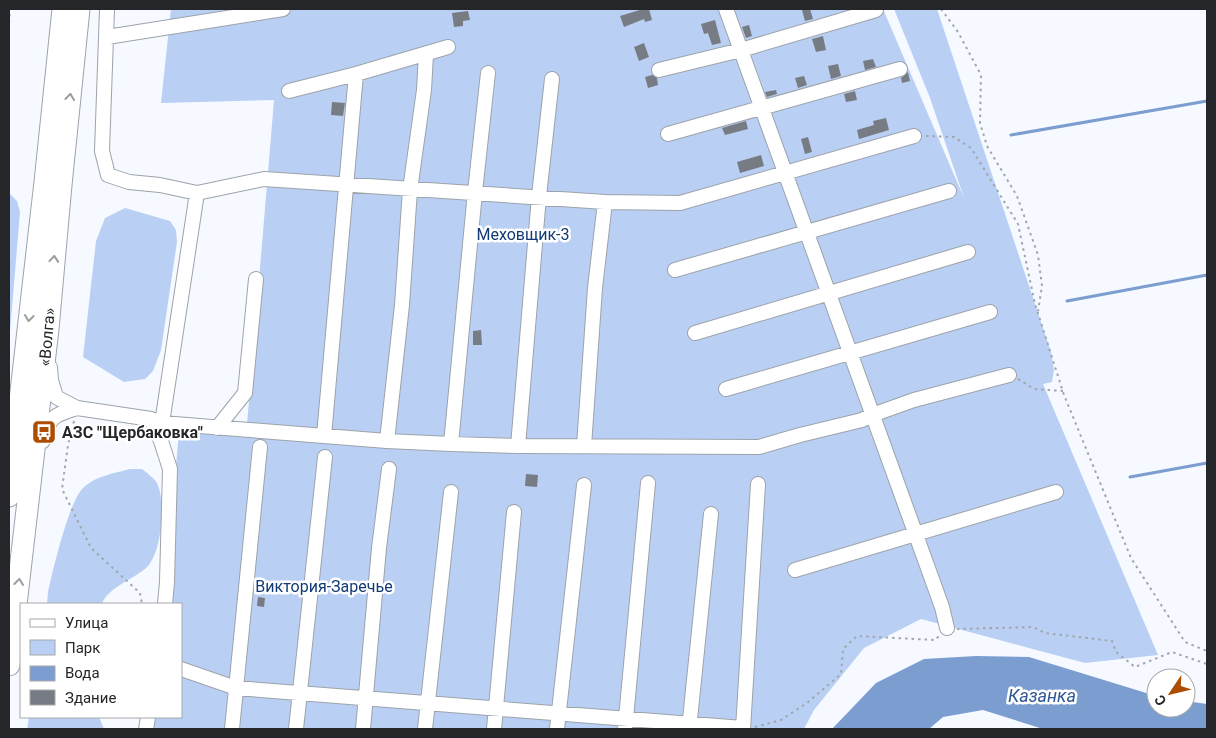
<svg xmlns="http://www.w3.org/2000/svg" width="1216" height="738" viewBox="0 0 1216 738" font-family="Roboto,sans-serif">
<rect width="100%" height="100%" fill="#f6f9ff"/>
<path fill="#b9d0f4" d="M171 9H883L964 198 930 98 894 9H937L1051 352 1054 370 1052 382 1043 384 1158 655 1085 663 921 619 864 648 814 710 804 729H153L154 717H181V604H164L179 431 246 436 274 100 161 103Z
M9 193 17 201 20 212 9 344Z
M125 208 170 221 176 230 177 242 161 350 153 371 145 379 124 382 83 357 96 241 105 218Z
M130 469H142C147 473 154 478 157 483 166 501 162 554 146 568 134 579 107 588 102 604H47L48 592C53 570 69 500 84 487 96 476 115 473 130 469Z
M29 717H99L104 729H27Z"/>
<path fill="#7c9dcf" d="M976 656 1029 657 1156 696V708H1186V701L1207 704V729H1043L983 710 943 717 929 729H832L876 683 924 659Z"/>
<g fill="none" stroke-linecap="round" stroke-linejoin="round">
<path stroke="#7c9dcf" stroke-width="3" d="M1011 135 1207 101
M1067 301 1207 275
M1130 477 1207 463"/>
</g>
<path fill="#777c84" d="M643 9H649L652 20 645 22 644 19 624 27 620 16Z
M810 9 813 19 805 21 802 10Z
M468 11 470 20 463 21V26L454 27 452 13Z
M715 20 721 43 712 45 708 33 704 34 701 24Z
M749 25 752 36 746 38 742 27Z
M823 36 826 50 816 52 812 39Z
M644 43 649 57 639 61 634 47Z
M873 59 876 67 865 70 863 61Z
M838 64 841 76 831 79 828 66Z
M908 72 910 81 902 83 901 78Z
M652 75 657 78 658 85 648 88 645 77Z
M804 76 807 85 798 88 795 78Z
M776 90 777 94 767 97 765 92Z
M855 91 857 100 846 102 844 94Z
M332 102 345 103 343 116 331 115Z
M886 118 889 130 859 139 857 130 874 125 873 121Z
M746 121 748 129 725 135 722 128Z
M808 137 812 152 805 154 801 139Z
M761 155 764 166 740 173 737 162Z
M481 330 482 345H473V331Z
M526 474 538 475 537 487 525 486Z
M258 597 265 598 264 607 257 606Z"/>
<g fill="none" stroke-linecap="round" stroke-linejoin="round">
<defs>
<path id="minor" d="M107 9 102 151 108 175 129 182 160 185 197 193
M726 9 942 607 947 628
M107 37 283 9
M659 70 741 50 876 10
M289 91 356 74 448 47
M668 134 900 69
M675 270 949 191
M695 333 968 252
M50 367 51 380 56 397 77 408 151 419 162 423 387 441 451 444 518 446 759 447 800 435 862 420 872 415 914 400 1009 375
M726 389 990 312
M151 419 161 441 170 469 167 582 165 604
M162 423 197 193 264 179 605 202 680 203 914 136
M217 428 245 393 256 279
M324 436 356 74
M43 441C50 415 53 416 77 408
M387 441 402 305 410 190 424 90 426 54
M451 444 475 192 488 73
M518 446 539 196 552 79
M584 446 595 288 605 202
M795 570 1056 492
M181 669 236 688 743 728
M146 729 148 717
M232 729 260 447
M296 729 325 457
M363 729 379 548 389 469
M425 729 451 492
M494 729 514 512
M557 729 584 485
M625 729 648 483
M689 729 711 514
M743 729 758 484"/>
<path id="highway" d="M9 496 45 182 63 9
M9 665 48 329 61 185 79 9"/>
</defs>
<use href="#minor" stroke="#9da3ab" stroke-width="16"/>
<use href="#highway" stroke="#9da3ab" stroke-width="23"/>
<path stroke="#a2a5aa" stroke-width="2" stroke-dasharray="2.5 4" stroke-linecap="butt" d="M941 9 958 32 981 75 980 123 987 146 1017 196 1038 255 1042 286 1038 311
M9 23 10 9
M926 136 954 137 971 148 1018 224 1035 304 1064 395 1131 558 1185 642 1207 651
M1018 379 1034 389 1063 391
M74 421 68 445 62 489 91 548 140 593 142 604
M957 629 1033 627 1045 633 1112 641 1116 652 1135 667 1172 652 1207 664
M755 727 781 720 807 703 841 674 843 649 857 636 935 640 939 636"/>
<use href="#minor" stroke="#fff" stroke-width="14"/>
<use href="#highway" stroke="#fff" stroke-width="21"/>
</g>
<defs><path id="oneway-chevron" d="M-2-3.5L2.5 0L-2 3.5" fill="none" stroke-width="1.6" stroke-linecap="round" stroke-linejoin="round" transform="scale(1.25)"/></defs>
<g stroke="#9c9d9f">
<use href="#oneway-chevron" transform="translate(70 97) rotate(-84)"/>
<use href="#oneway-chevron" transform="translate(54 259) rotate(-85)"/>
<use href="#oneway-chevron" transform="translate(29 318) rotate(96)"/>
<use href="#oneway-chevron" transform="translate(19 582) rotate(-83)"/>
</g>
<defs>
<symbol id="bus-square" viewBox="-11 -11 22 22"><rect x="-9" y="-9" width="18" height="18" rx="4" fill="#ad4d00" stroke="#fff"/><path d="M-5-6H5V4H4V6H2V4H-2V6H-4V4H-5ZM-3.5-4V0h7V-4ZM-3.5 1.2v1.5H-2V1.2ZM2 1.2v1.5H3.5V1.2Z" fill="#fff"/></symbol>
</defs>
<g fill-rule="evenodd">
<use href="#bus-square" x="30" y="418" width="28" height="28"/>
</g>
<g text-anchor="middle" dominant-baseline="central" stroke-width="5" stroke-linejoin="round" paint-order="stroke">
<g font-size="16" fill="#113a76" stroke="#fff">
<text x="523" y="234">Меховщик-3</text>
<text x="324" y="586">Виктория-Заречье</text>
</g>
<g font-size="16" fill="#242629" stroke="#fff">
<text transform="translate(47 337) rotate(-85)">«Волга»</text>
</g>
<g font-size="16" font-weight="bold" fill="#242629" stroke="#fff" text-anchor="start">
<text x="62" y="432">АЗС "Щербаковка"</text>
</g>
<g font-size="18" font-style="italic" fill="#2d5695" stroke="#fff">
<text x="1042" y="695">Казанка</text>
</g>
</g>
<rect width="1216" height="738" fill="none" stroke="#242629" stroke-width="20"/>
<rect x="20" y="603" width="162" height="115" fill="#ffffff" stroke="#a7a8a9"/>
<rect x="30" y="619" width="25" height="8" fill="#ffffff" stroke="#a7a8a9"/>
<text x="65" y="628" font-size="15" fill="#242629">Улица</text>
<rect x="30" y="640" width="25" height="15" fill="#b9d0f4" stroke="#a7a8a9"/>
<text x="65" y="653" font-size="15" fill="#242629">Парк</text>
<rect x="30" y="666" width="25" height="15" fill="#7c9dcf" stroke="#a7a8a9"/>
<text x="65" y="678" font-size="15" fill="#242629">Вода</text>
<rect x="30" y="690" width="25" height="15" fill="#777c84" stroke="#a7a8a9"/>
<text x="65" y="703" font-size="15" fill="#242629">Здание</text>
<g transform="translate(1171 693) rotate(235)"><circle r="24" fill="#ffffff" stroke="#a7a8a9"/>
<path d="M0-4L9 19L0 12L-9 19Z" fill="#ad4d00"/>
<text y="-8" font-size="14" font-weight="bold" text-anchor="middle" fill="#242629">С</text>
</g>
</svg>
